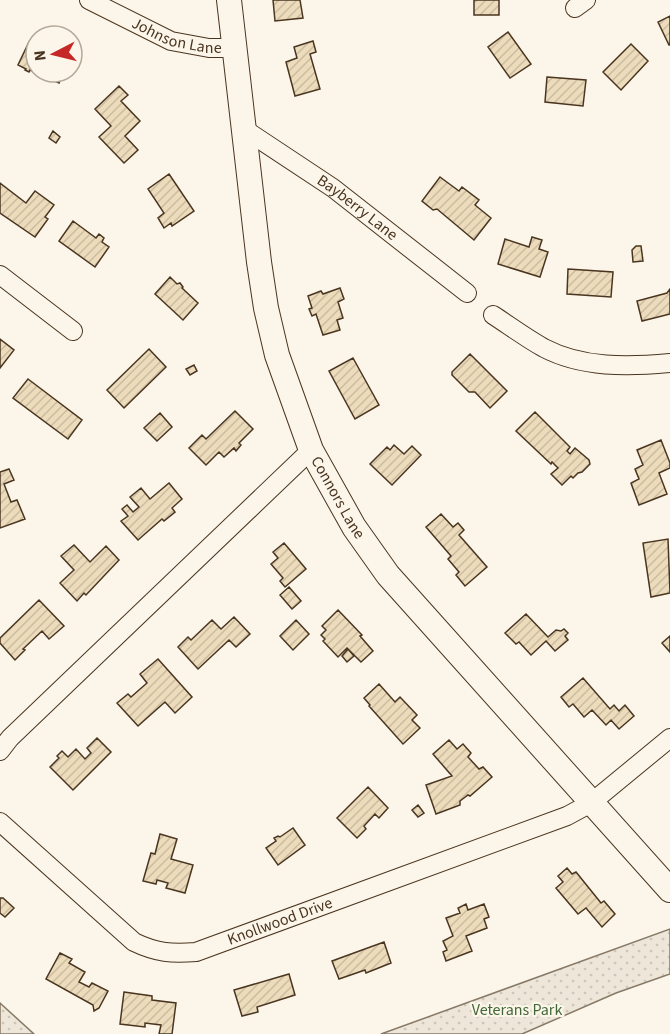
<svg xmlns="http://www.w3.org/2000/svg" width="670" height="1034" viewBox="0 0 670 1034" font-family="'Source Sans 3',sans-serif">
<defs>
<pattern id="park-dots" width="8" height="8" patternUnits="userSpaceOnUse" patternTransform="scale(1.5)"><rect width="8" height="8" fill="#ede6d9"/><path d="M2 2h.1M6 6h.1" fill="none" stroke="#cdc6ba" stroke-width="1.8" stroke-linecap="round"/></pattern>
<pattern id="building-hatch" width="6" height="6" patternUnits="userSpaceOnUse" patternTransform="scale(1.5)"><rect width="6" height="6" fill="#ecdcbc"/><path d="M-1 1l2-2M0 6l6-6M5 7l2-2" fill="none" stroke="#ccbda1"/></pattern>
</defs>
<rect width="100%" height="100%" fill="#fbf6e9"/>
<path fill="url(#park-dots)" stroke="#887966" stroke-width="1.5" d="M670 929V974L616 993 522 1034H381Z
M0 1003 34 1034H0Z"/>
<path fill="url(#building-hatch)" stroke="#4a3520" stroke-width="1.5" d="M273 0H300L303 18 275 21Z
M474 0H499V15H474Z
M670 16V45H669L658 22Z
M508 32 531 64 510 78 488 47Z
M313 41 316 52 310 54 320 89 295 96 286 62 297 58 294 47Z
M29 42 36 45V72H64L59 83 30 70 29 72 25 70 26 69 18 65Z
M631 44 648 61 621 90 603 72Z
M547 77 586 80 583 106 545 102Z
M119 86 128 95 121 101 140 121 125 136 138 150 124 163 99 137 111 126 95 109Z
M53 131 60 137 56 143 49 138Z
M169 174 194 211 172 226 171 223 164 228 158 218 164 213 148 189Z
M440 177 459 191 462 187 479 200 475 205 491 218 474 240 437 209 433 210 422 201Z
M0 183 26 203 35 191 54 205 45 217 48 219 35 237 0 213Z
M73 221 96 238 99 234 104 238 102 242 109 247 95 267 59 241Z
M532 237 542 240 539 249 548 252 540 277 498 264 505 239 529 247Z
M636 246H641L643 261 633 262 632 250Z
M568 269 613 272 611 297 567 294Z
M170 277 177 284 180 283 183 287 182 288 198 303 183 320 155 294Z
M340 288 344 299 338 302 343 318 337 320 340 330 323 335 316 314 312 316 309 309 312 308 308 296 321 291 323 294Z
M670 289V314L642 321 637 301 667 293Z
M0 339 14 350 0 368Z
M149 349 166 367 124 408 107 390Z
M470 354 507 391 490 408 475 392H469L452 375V372Z
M353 358 379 405 355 419 329 371Z
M194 365 197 371 190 375 186 369Z
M28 379 82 420 68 439 13 398Z
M235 411 253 429 239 443 241 445 236 451 234 448 224 457 219 452 206 465 189 448 202 435 206 439Z
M535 412 570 447 567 451 570 454 575 448 589 460 590 464 582 472 578 473 573 478 571 476 562 485 551 474 558 468 552 462 551 464 516 431Z
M160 413 172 427 157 441 144 428Z
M661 440 670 463V468L659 473 667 494 639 505 631 483 639 479 635 469 643 465 637 450Z
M394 445 404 454 412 446 421 455 392 485 370 464 387 447 390 450Z
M9 469 14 480 4 484 11 502 17 500 25 519 0 528V472Z
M169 483 182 499 172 508 175 512 164 521 162 519 138 540 121 521 128 516 122 509 127 505 133 512 139 507 130 497 141 488 150 499Z
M441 514 453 527 458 523 464 530 459 535 487 567 465 586 456 575 459 572 448 559 451 556 426 527Z
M668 539 670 593 651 597 643 543Z
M284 543 306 569 285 587 280 581 283 578 271 564 278 558 273 552Z
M74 545 90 562 106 546 119 560 86 595 84 593 77 601 60 583 74 570 61 556Z
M289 587 301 601 292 609 280 595Z
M39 600 64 626 49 639 42 631 23 649 25 650 15 660 0 643V638Z
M338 610 362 635 360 636 373 651 361 662 347 648 338 657 323 641 325 639 321 635 326 630 322 626Z
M526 614 548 637 556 630 561 631 564 629 568 633 565 636 568 640 555 651 546 641 531 655 519 642 516 644 505 633Z
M234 617 250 634 236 647 229 640 198 669 178 647 188 637 191 640 212 620 221 629Z
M296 620 309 634 293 650 280 636Z
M670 636V652L662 643Z
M348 649 354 656 347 662 342 656Z
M158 659 192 697 175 713 165 702 138 726 117 703 128 694 131 697 147 683 140 674Z
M583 678 610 709 614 705 619 711 625 705 634 716 619 729 611 720 606 725 592 710 584 717 573 704 569 707 561 697Z
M379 684 395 702 400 697 417 715 412 720 420 728 403 744 369 706 370 705 364 698Z
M97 738 111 752 73 790 50 767 59 758 57 756 62 751 68 757 76 749 85 759 91 753 87 748Z
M449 740 457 749 463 744 471 753 468 757 479 769 483 767 492 777 470 796 468 795 460 801V805L436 814 426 785 452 776 433 754Z
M368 787 388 808 379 818 375 814 364 826 366 829 357 838 337 818Z
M418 805 424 813 418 817 412 810Z
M293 828 305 845 278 865 266 848 276 841 274 838 278 836 280 837Z
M160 834 177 839 171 859 193 865 185 893 166 888 168 883 157 880 156 884 143 881 151 853 155 854Z
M567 868 572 874 576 872 601 903 604 901 615 914 602 927 586 908 578 914 556 888 563 882 558 876Z
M0 898H3L14 908 5 917 0 913Z
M466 904 468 910 484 904 489 917 484 919 487 928 466 936 472 951 446 961 443 952 447 950 443 941 453 936 446 918 460 913 458 908Z
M384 942 391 963 366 973 365 970 339 979 332 961Z
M60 953 72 959 69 963 85 972 79 982 89 987 92 983 108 991 99 1008 94 1011 93 1005 46 979Z
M289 974 295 995 257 1007 258 1012 242 1016 234 990Z
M124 992 152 996V1000L176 1003 172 1034H159L161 1025 145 1023V1027L120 1024Z"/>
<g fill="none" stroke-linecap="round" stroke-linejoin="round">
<defs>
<g id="street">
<path id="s1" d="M89 0 171 41 209 48H235"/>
<path d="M575 8 586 0"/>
<path id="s2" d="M244 129 333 188 467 293"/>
<path d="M0 275 73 331"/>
<path d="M493 315C510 326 526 338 544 348 582 368 628 367 670 363"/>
<path d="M0 751 10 738 311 450"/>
<path id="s3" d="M0 822 134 942C157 953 172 954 196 952L567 816 591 803 670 738"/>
</g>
<g id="secondary">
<path id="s4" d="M229 0 259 262 266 308 277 355 311 450 354 527 388 575 670 890"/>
</g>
</defs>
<use href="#street" stroke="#4a3520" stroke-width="20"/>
<use href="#secondary" stroke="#4a3520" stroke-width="26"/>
<use href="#street" stroke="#fbf6e9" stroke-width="18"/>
<use href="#secondary" stroke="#fbf6e9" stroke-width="24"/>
</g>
<g text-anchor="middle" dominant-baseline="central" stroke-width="4.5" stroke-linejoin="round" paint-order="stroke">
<g font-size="16" fill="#4a3520" stroke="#fbf6e9">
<text stroke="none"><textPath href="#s1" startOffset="96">Johnson Lane</textPath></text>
<text stroke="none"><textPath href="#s2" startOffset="138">Bayberry Lane</textPath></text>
<text stroke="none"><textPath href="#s4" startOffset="514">Connors Lane</textPath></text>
<text stroke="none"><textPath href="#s3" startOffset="333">Knollwood Drive</textPath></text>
</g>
<g font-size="16" fill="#436837" stroke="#fbf6e9">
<text x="517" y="1010">Veterans Park</text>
</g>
</g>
<g transform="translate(54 54) rotate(263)"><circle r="28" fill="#fbf6e9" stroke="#b4a999" stroke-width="1.5"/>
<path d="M0-4.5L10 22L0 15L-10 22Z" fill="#c62828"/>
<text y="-9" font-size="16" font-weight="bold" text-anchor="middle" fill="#4a3520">N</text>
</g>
</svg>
